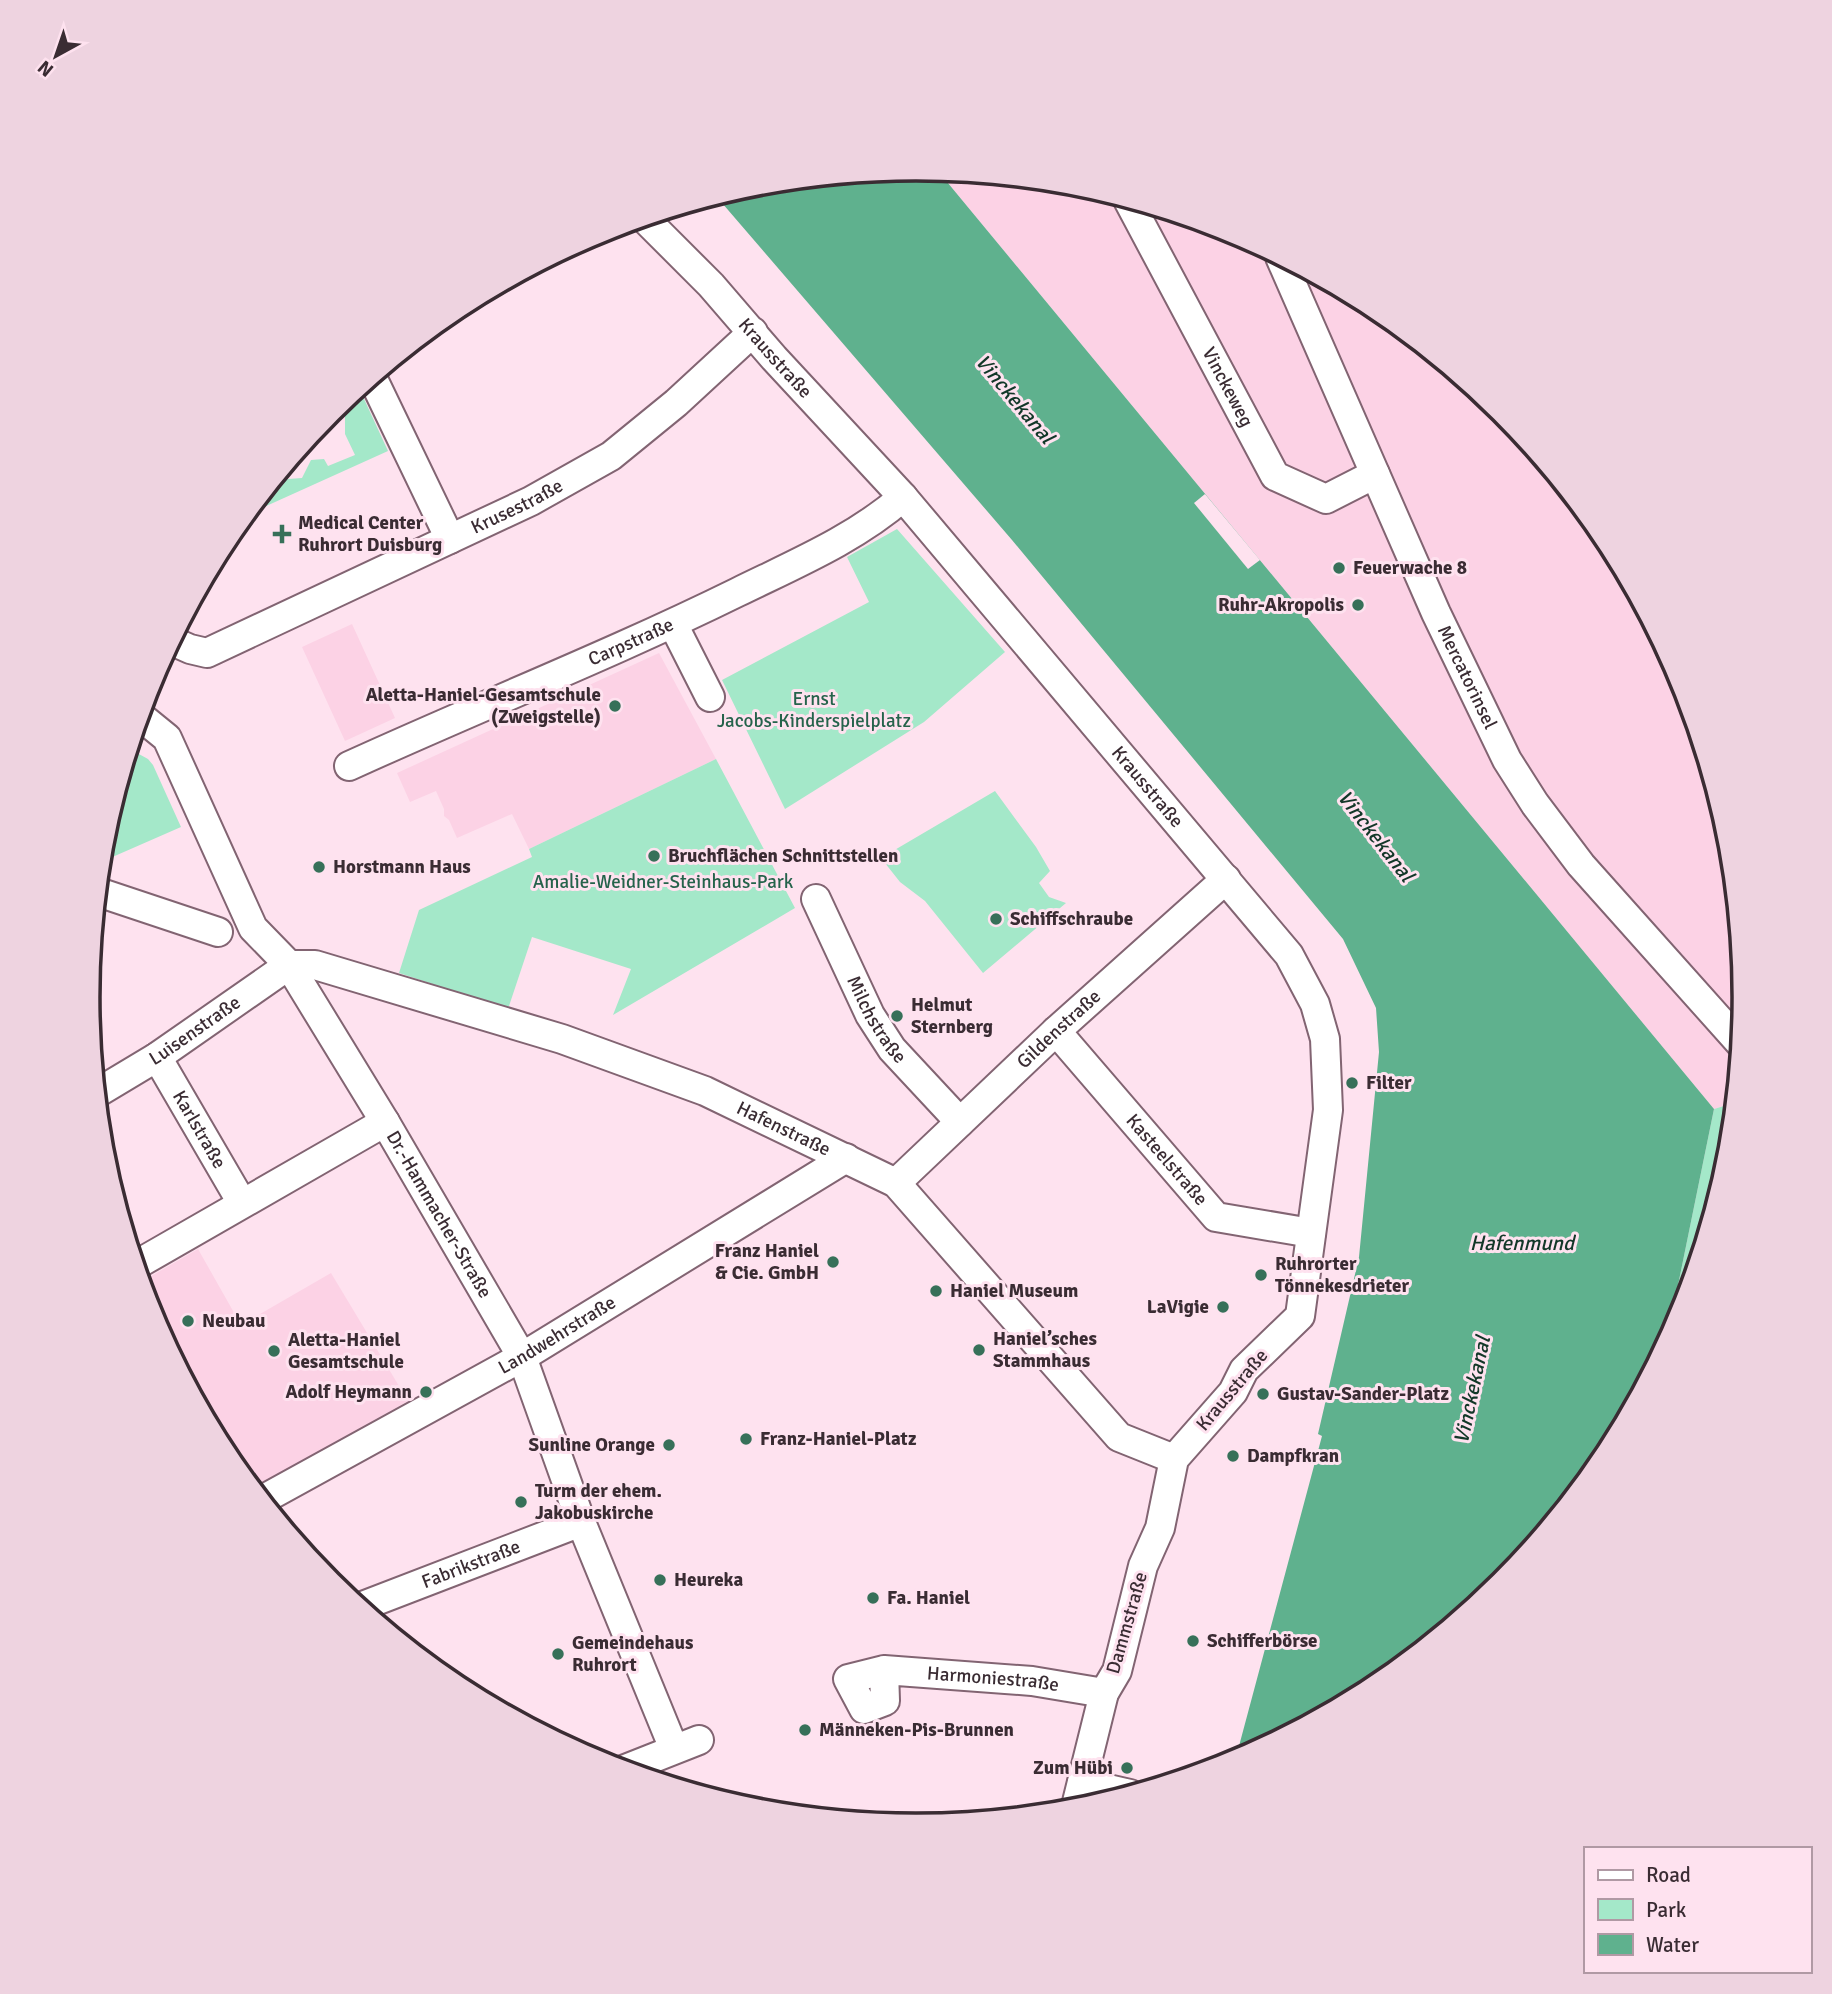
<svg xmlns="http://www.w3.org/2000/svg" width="1832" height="1994" viewBox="0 0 1832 1994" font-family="Signika,sans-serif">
<rect width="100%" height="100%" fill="#fee2ef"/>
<path fill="#fcd2e5" d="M938 171 1078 185 1233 232 1377 308 1502 411 1605 537 1682 680 1729 836 1744 997 1734 1103 1714 1109Z
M352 624 395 718 345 741 302 647Z
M659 653 716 759 529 849 512 814 457 838 449 820 444 816V809L436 791 410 802 397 773Z
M198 1249 241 1325 331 1273 408 1401 253 1489 227 1457 150 1314 141 1282Z"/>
<path fill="#a4e8c9" d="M359 388 388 451 253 512 251 507 274 480 302 478 311 460 324 459 328 466 355 455 345 434V399Z
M897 529 1005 652 924 722 785 809 722 680 869 602 847 557Z
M137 753 148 759 153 765 181 827 101 862 104 835 128 755Z
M716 759 795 908 613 1015 631 969 532 937 508 1009 399 973 419 910 532 857 529 849Z
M995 791 1036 847 1050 871 1039 883 1049 897 1066 903 983 973 925 901 900 882 881 858Z
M1734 1103 1728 1159 1681 1314 1666 1344 1714 1109Z"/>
<path fill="#5fb18e" d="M916 169 938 171 1714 1109 1666 1344 1605 1458 1502 1583 1376 1686 1235 1761 1322 1436 1318 1434 1359 1257 1379 1052 1376 1008 1343 939 1012 540 716 196 755 184Z"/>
<path fill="#fee2ef" d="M1205 494 1260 560 1248 569 1194 503Z"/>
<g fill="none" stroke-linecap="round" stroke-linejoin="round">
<defs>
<g id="minor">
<path id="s1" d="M1128 200 1275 476 1326 499 1375 474"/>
<path id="s2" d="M644 218 711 285 774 358 903 497 1289 955 1315 1004 1325 1039 1328 1110 1300 1316 1244 1370 1233 1392 1174 1459 1160 1528 1143 1566 1117 1671 1104 1693 1075 1810"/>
<path id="s3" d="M1280 257 1436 613 1507 760 1535 804 1581 865 1740 1043"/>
<path d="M372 377 450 539"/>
<path d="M673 624 710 697"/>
<path id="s4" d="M172 641 190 649 207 653 531 501 611 456 676 403 753 332"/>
<path id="s5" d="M140 716 167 738 253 928 289 965 385 1122 522 1357 581 1522 674 1749"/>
<path id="s6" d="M349 766C478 707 610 655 738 592 795 564 855 539 903 497"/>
<path d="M98 892 218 932"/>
<path id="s7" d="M816 899 870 1015 892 1049 960 1122"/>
<path id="s8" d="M1056 1031 1216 1217 1311 1233"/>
<path id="s9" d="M157 1057 242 1203"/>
<path id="s10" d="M97 1093 157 1057 289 965H315L562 1039 705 1091 896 1183 1119 1437 1174 1459"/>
<path id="s11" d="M896 1183 1056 1031 1226 879"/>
<path d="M136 1265 385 1122"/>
<path id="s12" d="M262 1500 522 1357 846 1158"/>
<path id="s13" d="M360 1607 581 1522"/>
<path id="s14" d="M884 1670 885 1701 864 1709 848 1679 884 1670 1032 1681 1104 1693"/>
<path d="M623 1770 699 1740"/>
<path d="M1082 1783 1130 1794"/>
</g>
</defs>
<use href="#minor" stroke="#826472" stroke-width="32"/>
<use href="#minor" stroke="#fff" stroke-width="28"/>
</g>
<g fill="#377059" stroke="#fee2ef" stroke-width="2.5">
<path d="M278.5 523.5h7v7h7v7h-7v7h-7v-7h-7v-7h7z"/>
<circle cx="1339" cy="568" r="7"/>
<circle cx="1358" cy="605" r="7"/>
<circle cx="615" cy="706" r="7"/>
<circle cx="654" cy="856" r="7"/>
<circle cx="319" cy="867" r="7"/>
<circle cx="996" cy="919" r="7"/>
<circle cx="897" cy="1016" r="7"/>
<circle cx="1352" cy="1083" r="7"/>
<circle cx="833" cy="1262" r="7"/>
<circle cx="1261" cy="1275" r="7"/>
<circle cx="936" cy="1291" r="7"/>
<circle cx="1223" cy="1307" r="7"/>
<circle cx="188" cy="1321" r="7"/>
<circle cx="979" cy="1350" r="7"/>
<circle cx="274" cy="1351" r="7"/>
<circle cx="426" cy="1392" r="7"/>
<circle cx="1263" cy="1394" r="7"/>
<circle cx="746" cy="1439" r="7"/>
<circle cx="669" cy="1445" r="7"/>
<circle cx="1233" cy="1456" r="7"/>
<circle cx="521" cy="1502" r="7"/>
<circle cx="660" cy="1580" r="7"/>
<circle cx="873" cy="1598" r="7"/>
<circle cx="1193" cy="1641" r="7"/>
<circle cx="558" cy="1654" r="7"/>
<circle cx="805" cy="1730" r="7"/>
<circle cx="1127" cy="1768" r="7"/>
</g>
<g text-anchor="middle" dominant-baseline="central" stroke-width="6" stroke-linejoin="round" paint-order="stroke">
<g font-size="19" fill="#3a2c33" stroke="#fee2ef">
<text stroke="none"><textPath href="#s2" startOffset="192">Krausstraße</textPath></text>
<text stroke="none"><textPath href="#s1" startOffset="212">Vinckeweg</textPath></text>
<text stroke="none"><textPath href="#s4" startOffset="380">Krusestraße</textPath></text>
<text stroke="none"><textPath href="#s6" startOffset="308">Carpstraße</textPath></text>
<text stroke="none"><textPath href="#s3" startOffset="460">Mercatorinsel</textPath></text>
<text stroke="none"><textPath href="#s2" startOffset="760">Krausstraße</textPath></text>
<text stroke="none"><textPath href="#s7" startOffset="135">Milchstraße</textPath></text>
<text stroke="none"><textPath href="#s11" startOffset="224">Gildenstraße</textPath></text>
<text stroke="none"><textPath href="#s10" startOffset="116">Luisenstraße</textPath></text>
<text stroke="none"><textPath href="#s10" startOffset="754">Hafenstraße</textPath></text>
<text stroke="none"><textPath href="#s9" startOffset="84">Karlstraße</textPath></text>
<text stroke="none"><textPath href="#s8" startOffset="170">Kasteelstraße</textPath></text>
<text stroke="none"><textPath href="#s5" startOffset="586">Dr.-Hammacher-Straße</textPath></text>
<text stroke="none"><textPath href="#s12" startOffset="338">Landwehrstraße</textPath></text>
<text transform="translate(1232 1390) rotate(-50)">Krausstraße</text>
<text stroke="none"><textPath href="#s13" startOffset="119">Fabrikstraße</textPath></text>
<text transform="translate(1127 1623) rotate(-74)">Dammstraße</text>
<text stroke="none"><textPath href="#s14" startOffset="234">Harmoniestraße</textPath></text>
</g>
<g font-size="19" font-weight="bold" fill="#3a2c33" stroke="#fee2ef" text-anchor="start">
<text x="298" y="523">Medical Center<tspan x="298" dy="22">Ruhrort Duisburg</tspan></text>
<text x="1353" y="568">Feuerwache 8</text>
<text x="1344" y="605" text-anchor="end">Ruhr-Akropolis</text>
<text x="601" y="695" text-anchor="end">Aletta-Haniel-Gesamtschule<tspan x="601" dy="22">(Zweigstelle)</tspan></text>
<text x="668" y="856">Bruchflächen Schnittstellen</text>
<text x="333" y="867">Horstmann Haus</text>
<text x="1010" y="919">Schiffschraube</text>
<text x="911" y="1005">Helmut<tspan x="911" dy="22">Sternberg</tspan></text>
<text x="1366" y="1083">Filter</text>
<text x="819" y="1251" text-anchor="end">Franz Haniel<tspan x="819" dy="22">&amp; Cie. GmbH</tspan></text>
<text x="1275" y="1264">Ruhrorter<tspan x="1275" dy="22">Tönnekesdrieter</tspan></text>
<text x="950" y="1291">Haniel Museum</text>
<text x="1209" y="1307" text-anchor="end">LaVigie</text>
<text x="202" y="1321">Neubau</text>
<text x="993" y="1339">Haniel’sches<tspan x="993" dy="22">Stammhaus</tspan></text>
<text x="288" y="1340">Aletta-Haniel<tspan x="288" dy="22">Gesamtschule</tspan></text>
<text x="412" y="1392" text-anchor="end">Adolf Heymann</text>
<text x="1277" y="1394">Gustav-Sander-Platz</text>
<text x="760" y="1439">Franz-Haniel-Platz</text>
<text x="655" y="1445" text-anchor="end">Sunline Orange</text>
<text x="1247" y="1456">Dampfkran</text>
<text x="535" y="1491">Turm der ehem.<tspan x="535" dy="22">Jakobuskirche</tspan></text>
<text x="674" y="1580">Heureka</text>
<text x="887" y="1598">Fa. Haniel</text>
<text x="1207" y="1641">Schifferbörse</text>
<text x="572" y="1643">Gemeindehaus<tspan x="572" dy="22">Ruhrort</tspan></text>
<text x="819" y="1730">Männeken-Pis-Brunnen</text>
<text x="1113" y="1768" text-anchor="end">Zum Hübi</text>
</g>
<g font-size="19" fill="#25634b" stroke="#fee2ef">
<text x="814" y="699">Ernst<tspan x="814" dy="22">Jacobs-Kinderspielplatz</tspan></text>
<text x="663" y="882">Amalie-Weidner-Steinhaus-Park</text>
</g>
<g font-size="21" font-style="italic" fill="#123728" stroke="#fee2ef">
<text transform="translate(1015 399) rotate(50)">Vinckekanal</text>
<text transform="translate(1376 836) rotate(52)">Vinckekanal</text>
<text x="1522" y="1243">Hafenmund</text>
<text transform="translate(1472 1390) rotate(-78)">Vinckekanal</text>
</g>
</g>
<path d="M0 0H1832V1994H0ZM100 997a816 816 0 1 1 1632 0a816 816 0 1 1-1632 0Z" fill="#eed3e0" fill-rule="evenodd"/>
<path fill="none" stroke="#3a2c33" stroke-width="3.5" d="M100 997a816 816 0 1 1 1632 0a816 816 0 1 1-1632 0Z"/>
<rect x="1584" y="1847" width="228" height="126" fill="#fee2ef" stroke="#b099a4" stroke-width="2"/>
<rect x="1598" y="1870" width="35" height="10" fill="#ffffff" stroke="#b099a4" stroke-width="2"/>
<text x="1646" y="1882" font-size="21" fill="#3a2c33">Road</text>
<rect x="1598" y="1899" width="35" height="21" fill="#a4e8c9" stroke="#b099a4" stroke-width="2"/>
<text x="1646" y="1917" font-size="21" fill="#3a2c33">Park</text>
<rect x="1598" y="1934" width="35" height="21" fill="#5fb18e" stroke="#b099a4" stroke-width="2"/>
<text x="1646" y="1952" font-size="21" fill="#3a2c33">Water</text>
<g transform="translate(56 56) rotate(220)" stroke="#fee2ef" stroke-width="5" paint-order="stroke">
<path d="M0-5L12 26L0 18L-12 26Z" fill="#3a2c33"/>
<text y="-10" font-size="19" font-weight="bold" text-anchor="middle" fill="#3a2c33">N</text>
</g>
</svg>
